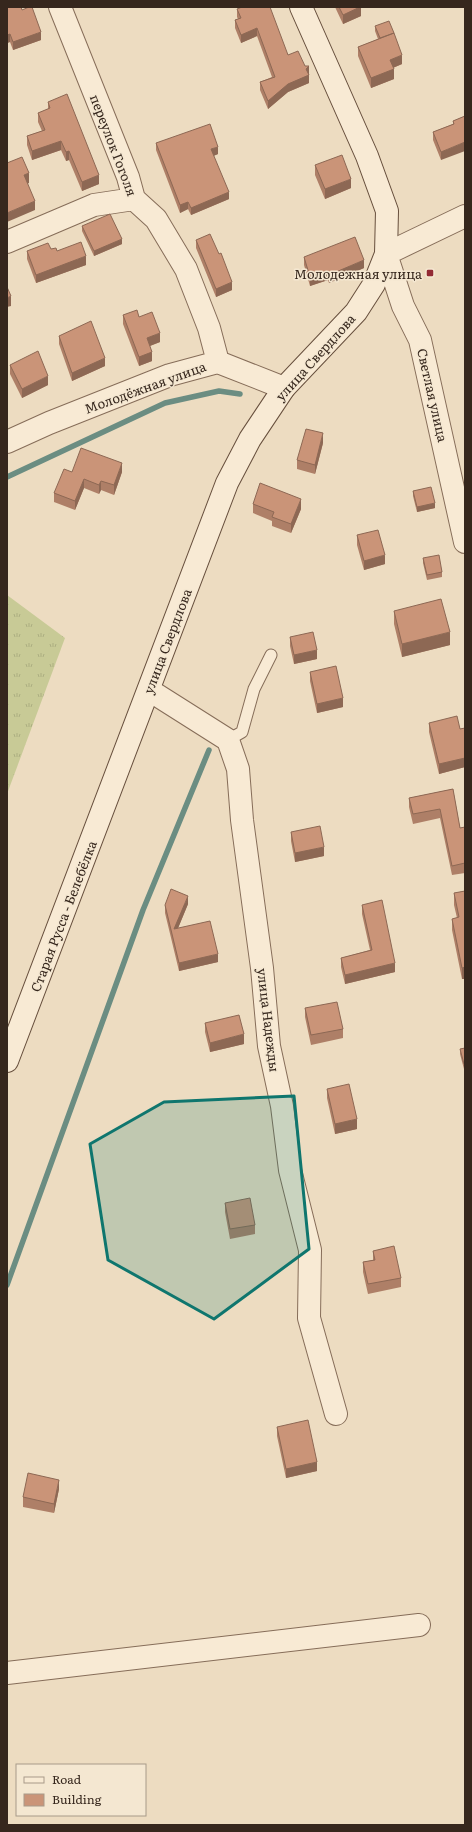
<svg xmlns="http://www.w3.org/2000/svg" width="472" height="1832" viewBox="0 0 472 1832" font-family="Literata,serif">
<defs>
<pattern id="grass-tufts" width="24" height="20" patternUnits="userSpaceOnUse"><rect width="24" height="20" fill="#c8ca96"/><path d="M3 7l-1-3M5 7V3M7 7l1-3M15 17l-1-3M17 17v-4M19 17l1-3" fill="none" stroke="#acae81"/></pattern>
</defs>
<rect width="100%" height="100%" fill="#eddcc1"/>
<path fill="url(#grass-tufts)" d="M7 595 65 638 7 794Z"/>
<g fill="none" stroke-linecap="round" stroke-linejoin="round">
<path stroke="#6b8d82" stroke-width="5.5" d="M7 477 165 403 219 391 240 394
M7 1285 143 910 209 750"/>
<defs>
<path id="lane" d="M228 740 242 732 254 689 271 655"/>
<path id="street" d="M60 7 128 177 134 199 156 219 186 269 209 328 218 362
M465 216 386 254 403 306 420 340 465 542
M7 242 94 205 134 199
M7 442 49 423 170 375 218 362 284 388
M149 690 228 740 238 769 242 820 262 968 269 1046 282 1106 290 1170 310 1250 309 1318 336 1414
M7 1673 419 1625"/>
<path id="secondary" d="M7 1061 227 483 250 439 284 388 356 312 374 284 386 254 387 211 367 156 301 7"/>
</defs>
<use href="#lane" stroke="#866d59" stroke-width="13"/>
<use href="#street" stroke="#866d59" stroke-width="24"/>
<use href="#secondary" stroke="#674f3d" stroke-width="24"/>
<use href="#lane" stroke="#f8ead4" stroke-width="11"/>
<use href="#street" stroke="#f8ead4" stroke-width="22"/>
<use href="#secondary" stroke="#f8ead4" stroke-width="22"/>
</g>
<path fill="#ae7f67" d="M7 7 22 10 41 40 13 50 10 42 7 43Z
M335 7H361V16L343 24Z
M237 9 288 55 305 66 309 74V83L288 92 268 109 260 90V82L272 77 257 36 241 43 235 28V20L238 19 237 17Z
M375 26 402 64 393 68 394 79 371 88 358 56V47L378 39 375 31Z
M48 102 99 184 82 191 69 160 66 161 61 150 32 160 27 145V136L42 131 38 122V113L48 109Z
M465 116 441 160 433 140V132L453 124V121Z
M156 143 218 154 213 156 229 199 191 215 188 209 180 213 156 150Z
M315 165 351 188 325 199 315 175Z
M82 226 122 244 94 256 82 231Z
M196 240 232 290 216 297 196 248Z
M51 249 57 251 86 265 36 283 27 259V251Z
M304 257 364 268 329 283 328 280 310 286 304 265Z
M123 315 139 317 160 342 150 346 152 361 139 366 123 324Z
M59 336 105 366 72 381 59 344Z
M10 365 48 385 22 398 10 374Z
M323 443 315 474 297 469V460Z
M72 472H122L114 495 101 490 99 494 84 488 75 510 54 502V493Z
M413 491 435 508 417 512 413 496Z
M253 504 301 509 291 533 272 526V521L253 513Z
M357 535 385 564 364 570 357 545Z
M423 558 442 572V577L427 580 423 563Z
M394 611 450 645 402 657 394 624Z
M290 637 317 659 294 664 290 646Z
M310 672 343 707 317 713 310 681Z
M429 723 460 729 465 728V767L439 774 429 732Z
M453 789 460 828 465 827V873L452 875 440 818 413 824 409 807V798Z
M291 832 324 856 295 862 291 841Z
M465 891 462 979 452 930V919L457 918 454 905V893Z
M188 904 178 928 218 962 179 971 165 913V905Z
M362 905 395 972 345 984 341 967V958L370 950 362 914Z
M305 1008 343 1029V1038L311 1045 305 1017Z
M205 1023 244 1044 210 1052 205 1032Z
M465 1048 464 1069 460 1054V1049Z
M327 1089 357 1129 335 1134 327 1098Z
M225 1203 255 1225V1234L230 1239 225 1212Z
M373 1251 401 1278V1287L368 1294 363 1272V1262L373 1260Z
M277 1427 317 1471 286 1478 277 1436Z
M59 1489 54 1513 23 1507V1497Z"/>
<path fill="#8d6854" d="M360 7H361V16L343 24V15Z
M257 28V36L241 43V35Z
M41 32V40L13 50V42Z
M10 34V42L7 43V35Z
M402 55V64L390 69V60Z
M309 66V74L307 76 309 75V83L288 92 268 109V101Z
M394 69V79L371 88V78Z
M61 141V150L32 160V151Z
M465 142V151L441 160V152Z
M218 147V154L211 157V149Z
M69 151V160L66 161V152Z
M29 173V183L24 185V175Z
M99 175V184L82 191V182Z
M351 179V188L325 199V189Z
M229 192V199L191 215V208Z
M35 201V210L7 222V213Z
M188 202V209L180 213V205Z
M122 239V244L94 256V251Z
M86 256V265L36 283V275Z
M364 260V268L329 283V275Z
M328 272V280L310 286V277Z
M232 282V290L216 297V289Z
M11 296V306L7 307V298Z
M160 333V342L147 347V338Z
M152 352V361L139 366V357Z
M105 358V366L72 381V373Z
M48 376V385L22 398V389Z
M323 433V443L315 474V465Z
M122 463V472L114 495V485Z
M84 479V488L75 510V501Z
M101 481V490L99 494V485Z
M301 499V509L291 533V524Z
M435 503V508L417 512V507Z
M385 555V564L364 570V561Z
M450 632V645L402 657V644Z
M317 650V659L294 664V655Z
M343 698V707L317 713V704Z
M465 758V767L439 774V764Z
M324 847V856L295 862V853Z
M188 896V904L174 938V929Z
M218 954V962L179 971V963Z
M395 963V972L345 984V975Z
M465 967V979H462V968Z
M244 1034V1044L210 1052V1043Z
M464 1064H465V1068L464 1069Z
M357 1119V1129L335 1134V1124Z
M317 1462V1471L286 1478V1469Z
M59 1480V1489L54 1513V1504Z"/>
<path fill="#ca9478" stroke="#8d6854" d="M7 7H21L22 10 29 7H32L41 32 13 42 10 34 7 35Z
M242 7H270L288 55 298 51 305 66H309L306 69 309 75 288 84 268 101 260 82 275 77 257 28 241 35 235 20 241 18 237 9Z
M339 7H360L343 15Z
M389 21 394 33 380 38 375 26Z
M394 33 402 55 390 60 394 69 371 78 358 47Z
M67 94 99 175 82 182 69 151 66 152 61 141 32 151 27 136 45 130 38 113 50 108 48 102Z
M465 116V142L441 152 433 132 454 124 453 121Z
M210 124 218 147 211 149 229 192 191 208 188 202 180 205 156 143Z
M342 155 351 179 325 189 315 165Z
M22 157 29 173 24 175 35 201 7 213V163Z
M110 214 122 239 94 251 82 226Z
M210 234 219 254 221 253 232 282 216 289 196 240Z
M355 237 364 260 329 275 328 272 310 277 304 257Z
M81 242 86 256 36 275 27 251 48 243 51 249 56 248 57 251Z
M7 287 11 296 7 298Z
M137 310 139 317 152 312 160 333 147 338 152 352 139 357 123 315Z
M91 321 105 358 72 373 59 336Z
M38 351 48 376 22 389 10 365Z
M306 429 323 433 315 465 297 460Z
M81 448 122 463 114 485 101 481 99 485 84 479 75 501 54 493 64 469 72 472Z
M260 483 301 499 291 524 272 517 274 512 253 504Z
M431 487 435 503 417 507 413 491Z
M378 530 385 555 364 561 357 535Z
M439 555 442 572 427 575 423 558Z
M441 599 450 632 402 644 394 611Z
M313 632 317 650 294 655 290 637Z
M336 666 343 698 317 704 310 672Z
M457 716 460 729 465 728V758L439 764 429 723Z
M453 789 460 828 465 827V863L452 866 440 809 413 814 409 798Z
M320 826 324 847 295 853 291 832Z
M171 889 188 896 174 929 210 921 218 954 179 963 165 905Z
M465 891V967L462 968 452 919 459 917 454 893Z
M382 900 395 963 345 975 341 958 372 950 362 905Z
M337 1002 343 1029 311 1035 305 1008Z
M239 1015 244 1034 210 1043 205 1023Z
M465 1048V1064H464L460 1049Z
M349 1084 357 1119 335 1124 327 1089Z
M250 1198 255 1225 230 1229 225 1203Z
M394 1246 401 1278 368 1284 363 1262 375 1260 373 1251Z
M308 1420 317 1462 286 1469 277 1427Z
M28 1473 59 1480 54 1504 23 1497Z"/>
<path fill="#0f766e" fill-opacity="0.2" stroke="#0f766e" stroke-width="3" stroke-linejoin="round" d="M294 1096 309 1249 214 1319 108 1260 90 1144 164 1102Z"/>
<rect fill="#932b34" stroke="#f4e7d1" stroke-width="1.5" x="426" y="269" width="8" height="8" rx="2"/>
<g text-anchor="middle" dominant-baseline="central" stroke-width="3" stroke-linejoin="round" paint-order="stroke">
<g font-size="13" fill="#36271d" stroke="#f4e7d1">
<text transform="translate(114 145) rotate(69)">переулок Гоголя</text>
<text transform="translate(315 357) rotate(-48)">улица Свердлова</text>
<text transform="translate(145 387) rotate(-20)">Молодёжная улица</text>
<text transform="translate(433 395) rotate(77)">Светлая улица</text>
<text transform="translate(167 641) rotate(-69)">улица Свердлова</text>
<text transform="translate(63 916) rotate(-69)">Старая Русса - Белебёлка</text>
<text transform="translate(269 1020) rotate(83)">улица Надежды</text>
</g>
<g font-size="13" fill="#36271d" stroke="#f4e7d1" text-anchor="end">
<text x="422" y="273">Молодежная улица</text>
</g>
</g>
<rect width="472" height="1832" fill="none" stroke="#36271d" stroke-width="16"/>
<rect x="16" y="1764" width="130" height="52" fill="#f4e7d1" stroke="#a89a89"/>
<rect x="24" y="1777" width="20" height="6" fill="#f8ead4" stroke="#a89a89"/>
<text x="52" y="1784" font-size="12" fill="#36271d">Road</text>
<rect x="24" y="1794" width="20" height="12" fill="#ca9478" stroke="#a89a89"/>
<text x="52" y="1804" font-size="12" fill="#36271d">Building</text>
</svg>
